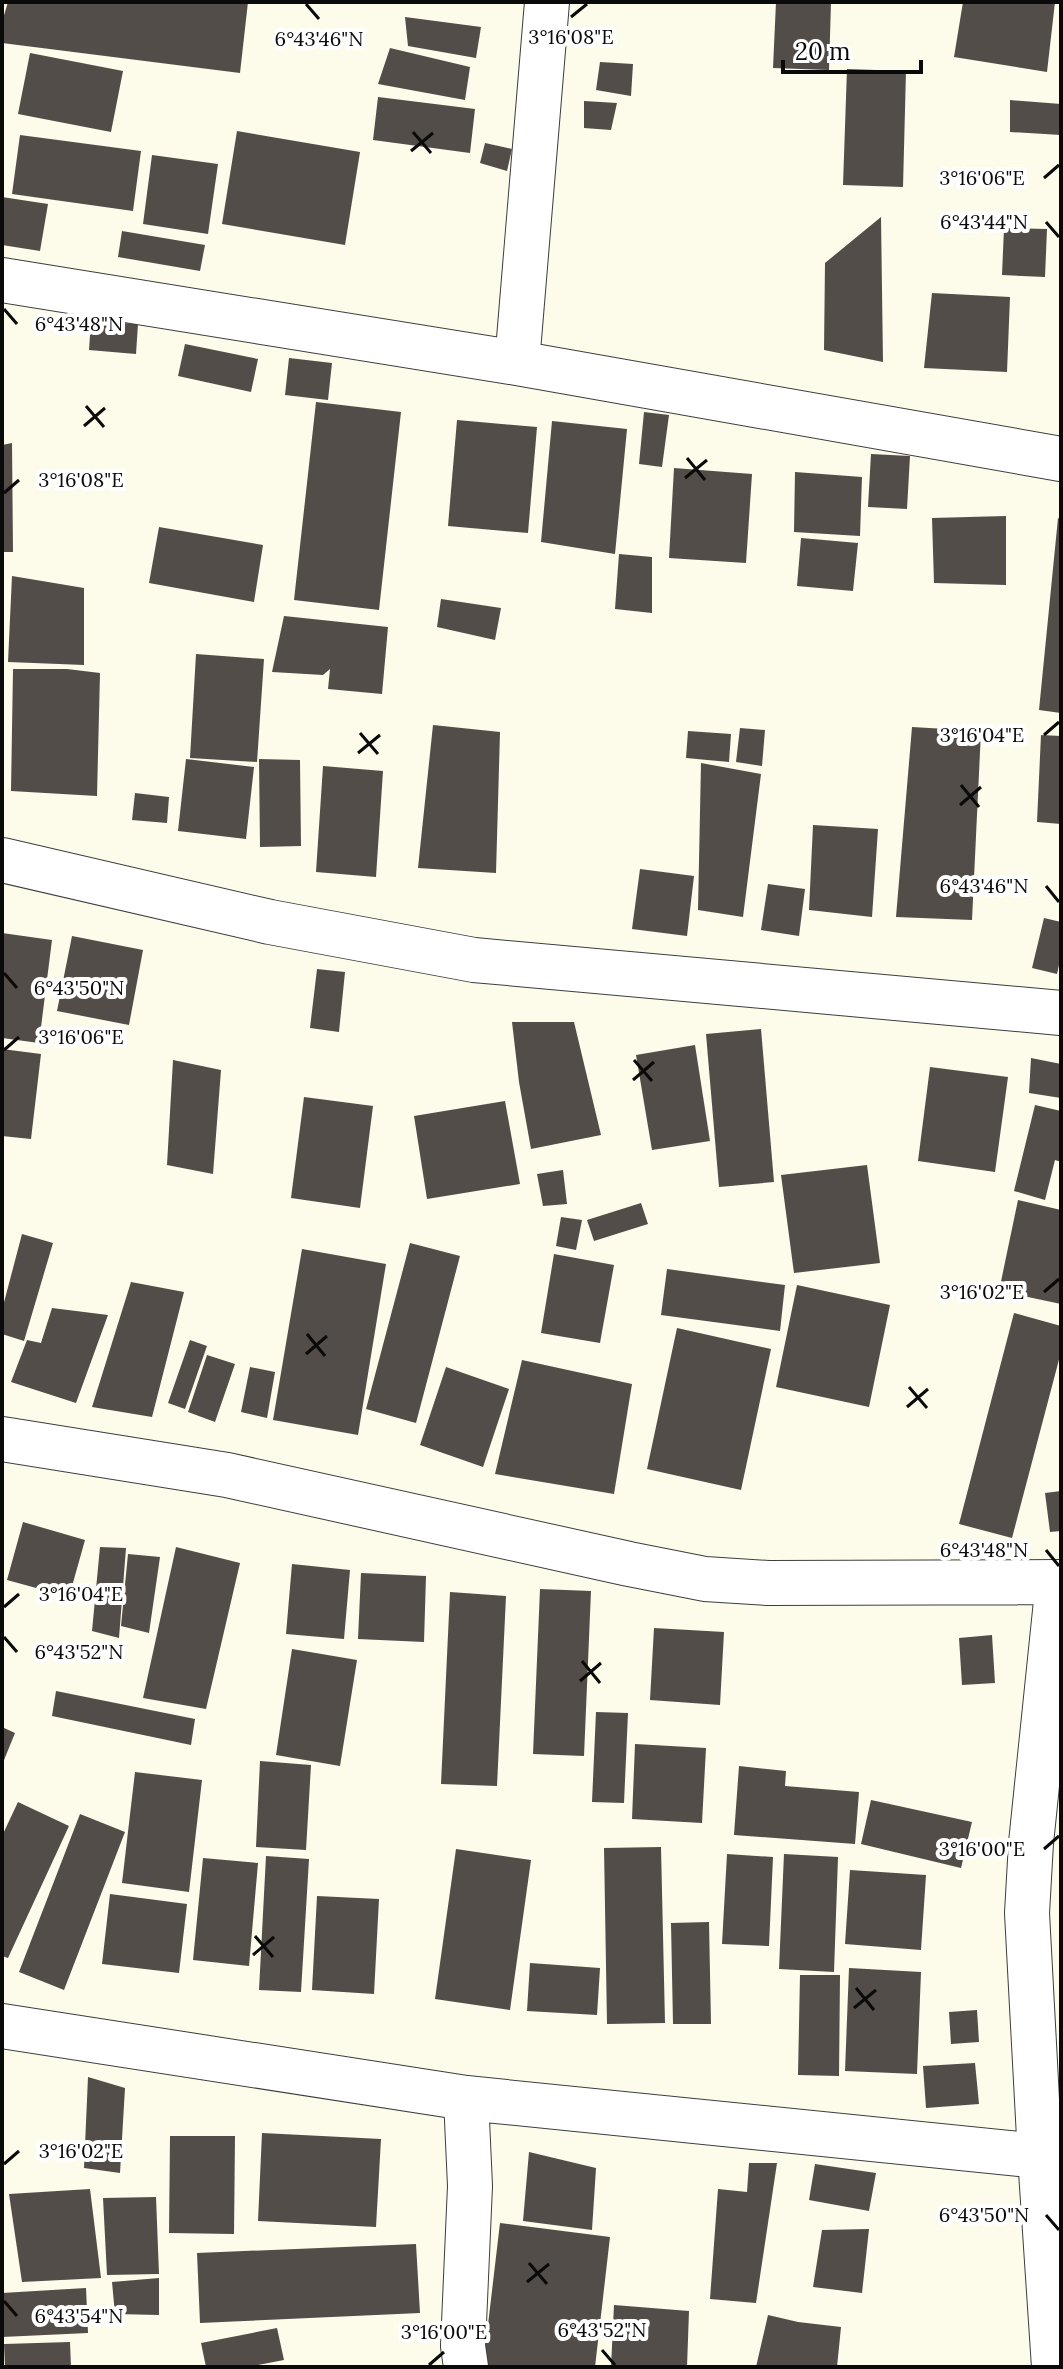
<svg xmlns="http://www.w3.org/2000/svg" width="1063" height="2369" viewBox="0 0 1063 2369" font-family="Lora,serif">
<rect width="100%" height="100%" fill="#fdfbe9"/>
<path fill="#524d48" d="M8 2H248L240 73 2 43V22Z
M776 2H831L829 70 773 68Z
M963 2H1055L1047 72 954 57Z
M405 17 481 27 476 58 408 46Z
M390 48 470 67 465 100 378 84Z
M30 53 123 71 111 132 18 114Z
M600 62 633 64 631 96 596 90Z
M847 69 906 71 903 187 843 185Z
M378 97 475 109 470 153 373 140Z
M1010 100 1061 104V135L1010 132Z
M584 101 617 103 611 130 584 128Z
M237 131 360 152 345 245 222 224Z
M20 135 141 151 133 211 12 194Z
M485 143 512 149 507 171 480 163Z
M152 155 218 164 208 234 143 224Z
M2 197 48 204 40 251 2 245Z
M881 217 883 362 824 350 825 263Z
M1004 228 1047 229 1045 277 1002 275Z
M122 231 205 245 200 271 118 257Z
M932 293 1010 297 1007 372 924 368Z
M91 321 138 324 136 354 89 350Z
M185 344 258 359 251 392 178 376Z
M289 358 332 363 328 400 285 395Z
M316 402 401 412 379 610 294 600Z
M644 412 669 415 662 467 639 464Z
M457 420 537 427 528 533 448 526Z
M552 421 627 429 615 554 541 542Z
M12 443 13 552H2V445Z
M871 454 910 456 907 509 868 507Z
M674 468 752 474 746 563 669 558Z
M795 472 862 477 860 536 794 532Z
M1006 516V585L934 583 932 518Z
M1058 518 1061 519V713L1039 710Z
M159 527 263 545 254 602 149 583Z
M801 538 858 543 853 591 797 586Z
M619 554 652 557V613L615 609Z
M12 576 84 588V665L8 662Z
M441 599 501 608 495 640 437 627Z
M284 616 388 627 382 694 328 689 330 669 323 675 272 672Z
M196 654 264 659 257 762 190 758Z
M13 669H67L100 673 97 796 11 791Z
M433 725 500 732 496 873 418 868Z
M912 727 981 731 972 920 896 917Z
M740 728 765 730 762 766 736 762Z
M688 731 731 734 729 762 686 758Z
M1041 735 1061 736V824L1037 822Z
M186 759 254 767 246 839 178 831Z
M259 759 300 760 301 846 260 847Z
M701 763 761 774 743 917 698 910Z
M323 766 383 771 376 877 316 872Z
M135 793 169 797 167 823 132 820Z
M813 825 878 829 872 917 809 910Z
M640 869 694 876 687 936 632 929Z
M768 884 805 889 799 936 761 930Z
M1044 918 1061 922V956L1057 974 1032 968Z
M2 933 52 940 39 1043 2 1038Z
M72 936 143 950 129 1025 57 1011Z
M317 969 345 972 339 1032 310 1028Z
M512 1022H574L601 1135 531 1149 519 1082Z
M761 1029 774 1182 719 1187 706 1034Z
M695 1045 710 1141 652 1150 636 1055Z
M2 1049 41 1054 31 1139 2 1136Z
M1031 1058 1061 1064V1098L1029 1093Z
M173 1060 221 1070 213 1174 167 1165Z
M930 1067 1008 1077 995 1172 918 1161Z
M304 1097 373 1106 360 1208 291 1198Z
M505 1101 520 1184 427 1199 414 1116Z
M1035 1105 1061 1111V1162L1055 1160 1045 1200 1014 1191Z
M867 1165 880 1263 794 1273 781 1175Z
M563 1170 567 1204 543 1206 537 1174Z
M1018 1200 1061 1210V1304L999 1291Z
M641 1203 648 1224 594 1241 587 1220Z
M561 1217 582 1220 576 1250 556 1246Z
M22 1234 53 1243 24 1341 2 1334V1310Z
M410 1243 460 1256 416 1423 366 1409Z
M302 1249 386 1264 358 1435 273 1420Z
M554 1254 614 1265 600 1343 541 1333Z
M667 1269 785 1285 780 1331 661 1315Z
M131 1282 184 1292 152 1417 92 1407Z
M797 1285 890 1305 869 1407 776 1387Z
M52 1308 108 1315 76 1403 11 1382 27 1340 41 1343Z
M1014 1313 1061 1326V1352L1012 1538 959 1524Z
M677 1328 771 1349 741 1490 647 1469Z
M190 1340 207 1346 185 1409 168 1403Z
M207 1355 235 1364 215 1422 188 1412Z
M522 1360 632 1384 614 1494 495 1474Z
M250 1367 275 1372 267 1418 241 1412Z
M446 1367 509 1389 483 1467 420 1445Z
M1061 1491V1531L1050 1532 1045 1493Z
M23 1522 85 1540 69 1597 7 1580Z
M100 1547 126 1548 119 1638 92 1631Z
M176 1547 240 1563 206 1709 143 1698Z
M128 1554 160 1557 149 1633 121 1626Z
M292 1564 350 1570 344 1639 286 1634Z
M361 1573 426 1576 424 1642 358 1639Z
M540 1589 591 1591 584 1756 533 1754Z
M450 1592 506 1596 497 1786 441 1784Z
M654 1628 724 1632 720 1705 650 1700Z
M992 1635 995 1683 962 1685 959 1638Z
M292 1649 357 1660 340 1766 276 1755Z
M56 1691 195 1719 191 1745 52 1716Z
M596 1712 628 1713 624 1803 592 1802Z
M2 1727 15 1733 2 1765Z
M635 1744 706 1748 702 1823 632 1819Z
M260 1761 311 1765 306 1850 256 1847Z
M739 1766 786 1771 785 1786 859 1792 855 1844 734 1835Z
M135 1772 202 1780 189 1892 122 1883Z
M871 1800 972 1822 961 1868 861 1844Z
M18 1802 69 1826 8 1958 2 1956V1836Z
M80 1814 125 1832 64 1990 19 1972Z
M661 1847 665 2023 607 2024 604 1848Z
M456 1849 531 1860 510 2010 435 1999Z
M727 1854 773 1857 769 1946 722 1944Z
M784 1854 838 1857 834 1972 779 1969Z
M266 1856 309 1859 301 1992 259 1990Z
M203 1858 258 1863 249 1966 193 1960Z
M850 1870 926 1875 921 1950 845 1944Z
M110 1894 187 1904 179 1973 102 1964Z
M317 1896 379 1899 374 1994 312 1990Z
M709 1922 711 2024H673L671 1923Z
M530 1963 600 1968 597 2015 527 2011Z
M849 1968 921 1972 917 2074 845 2071Z
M800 1975H840L839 2076 798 2075Z
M977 2010 979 2042 951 2044 949 2012Z
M975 2063 979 2104 926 2108 923 2066Z
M88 2077 125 2088 120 2173 84 2168Z
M262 2133 381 2139 376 2227 258 2221Z
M170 2136H235L234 2234 169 2233Z
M529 2152 596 2168 592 2230 523 2221Z
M749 2163H777L756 2303 710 2299 718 2189 747 2192Z
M815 2164 876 2173 869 2211 809 2200Z
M90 2189 101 2278 22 2282 9 2194Z
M156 2197 159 2274 107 2275 103 2198Z
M500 2223 610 2237 595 2367H483Z
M869 2229 862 2293 813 2287 822 2230Z
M416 2244 420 2313 200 2323 197 2253Z
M159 2278V2315L115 2314 112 2282Z
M86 2288 88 2333 2 2337V2293Z
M614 2305 689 2311 687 2367H611Z
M768 2315 798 2322 841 2327 837 2367H756Z
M277 2328 284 2360 248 2367H206L201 2343Z
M70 2342 71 2367H5L4 2344Z"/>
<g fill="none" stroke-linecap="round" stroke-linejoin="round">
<defs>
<path id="minor" d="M2 280 517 363 1061 459
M517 363 547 2
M2 860 270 922 474 960 1061 1013
M2 1439 227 1475 629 1564 705 1579 768 1583 1061 1582
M2 2026 466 2098 1040 2156
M466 2367 463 2346 470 2186 466 2098
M1054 2367 1040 2156 1027 1913 1031 1843 1058 1582"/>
</defs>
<use href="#minor" stroke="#3d3d3d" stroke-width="46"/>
<use href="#minor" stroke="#fff" stroke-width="44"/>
</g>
<path fill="none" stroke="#0a0a0a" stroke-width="3" d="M306 4 319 19M571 17 587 4M413 132 431 153M411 151 433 133M1044 178 1059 165M1046 222 1059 237M4 309 17 324M86 406 104 427M84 426 105 408M687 458 705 480M685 478 707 460M4 493 19 480M360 733 378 754M1044 735 1059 722M358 753 380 735M961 785 979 807M960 805 981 787M1046 886 1059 902M4 973 17 988M4 1050 19 1037M634 1060 652 1081M633 1080 654 1062M1044 1292 1059 1279M307 1334 325 1356M306 1354 327 1336M909 1387 927 1408M907 1407 928 1389M1046 1550 1059 1566M4 1607 19 1594M4 1637 17 1652M582 1661 600 1683M580 1681 601 1663M1044 1849 1059 1836M255 1936 273 1957M253 1955 274 1937M856 1988 874 2010M854 2008 876 1990M4 2164 19 2151M1046 2215 1059 2230M529 2263 547 2284M527 2282 549 2264M4 2301 17 2316M602 2350 615 2365M429 2365 444 2352"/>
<g font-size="20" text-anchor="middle" fill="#0a0a0a" stroke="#fff" stroke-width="8" stroke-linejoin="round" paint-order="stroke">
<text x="571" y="44">3°16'08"E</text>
<text x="319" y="46">6°43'46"N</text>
<text x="982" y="185">3°16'06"E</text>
<text x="984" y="229">6°43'44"N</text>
<text x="79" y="331">6°43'48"N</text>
<text x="81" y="487">3°16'08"E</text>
<text x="982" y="742">3°16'04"E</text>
<text x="984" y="893">6°43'46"N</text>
<text x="79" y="995">6°43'50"N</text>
<text x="81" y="1044">3°16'06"E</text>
<text x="982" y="1299">3°16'02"E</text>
<text x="984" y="1557">6°43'48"N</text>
<text x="81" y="1601">3°16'04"E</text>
<text x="79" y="1659">6°43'52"N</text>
<text x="982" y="1856">3°16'00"E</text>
<text x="81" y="2158">3°16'02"E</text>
<text x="984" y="2222">6°43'50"N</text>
<text x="79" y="2323">6°43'54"N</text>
<text x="602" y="2337">6°43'52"N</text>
<text x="444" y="2339">3°16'00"E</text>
</g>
<rect width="1063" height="2369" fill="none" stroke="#0a0a0a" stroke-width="8"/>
<path d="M783 60v12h138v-12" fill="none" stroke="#0a0a0a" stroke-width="4"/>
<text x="795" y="60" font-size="24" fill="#0a0a0a" stroke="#ffffff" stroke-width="6" paint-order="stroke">20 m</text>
</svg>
